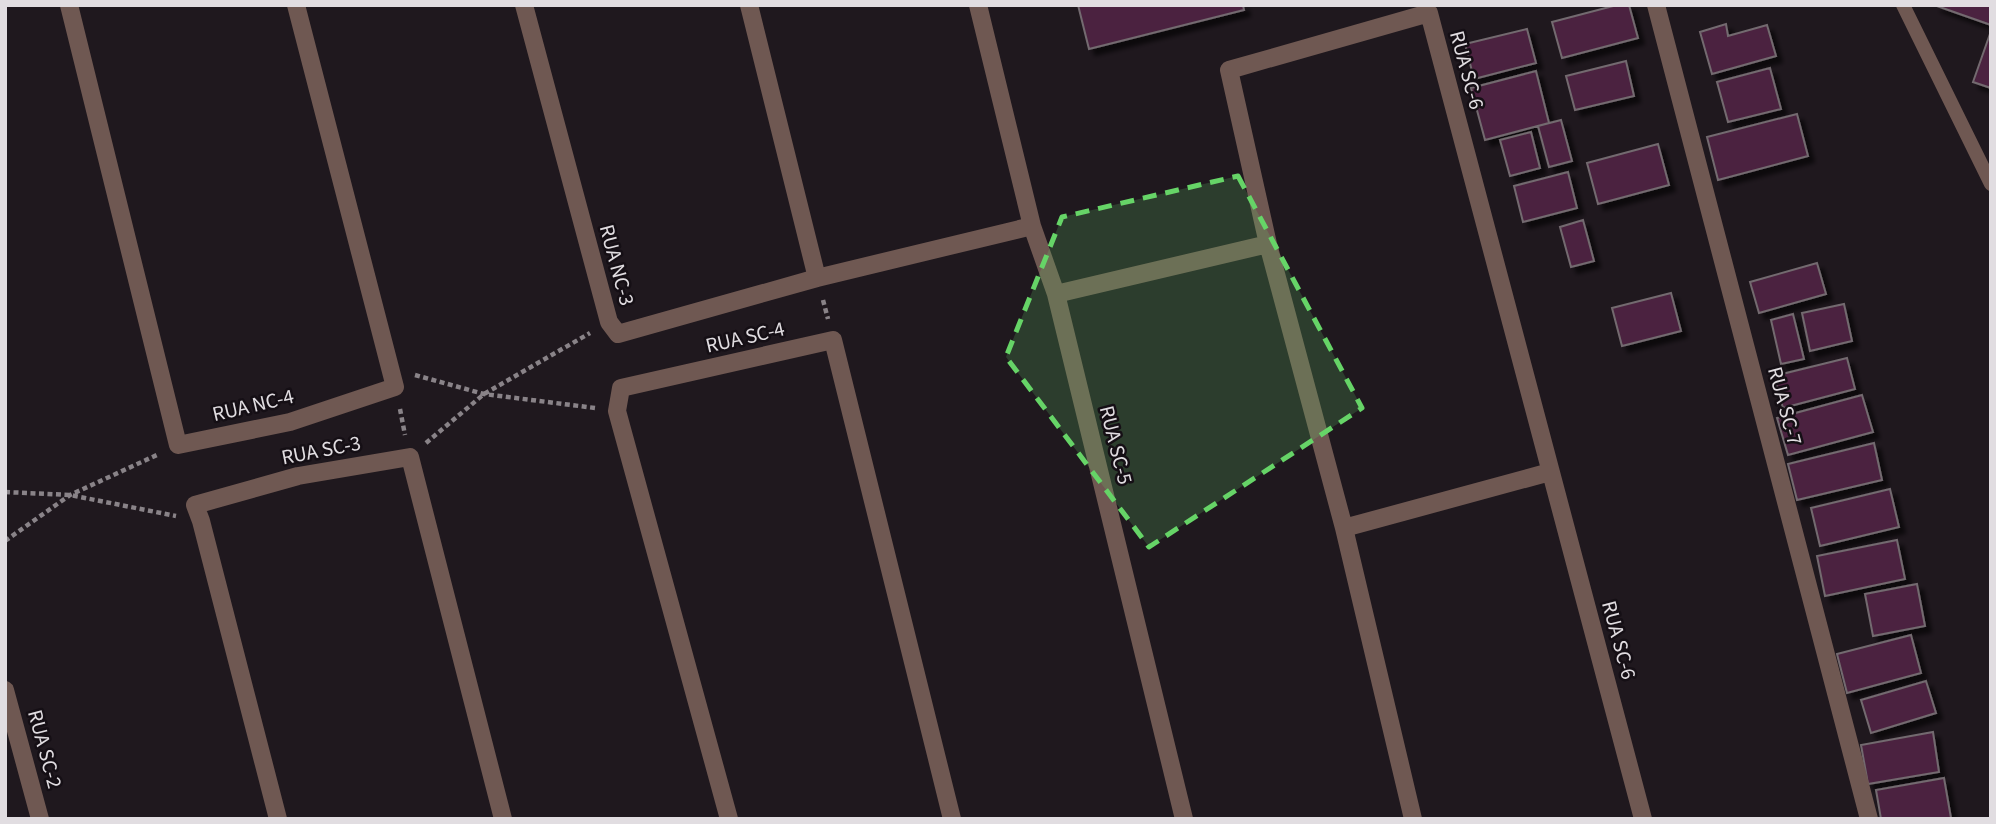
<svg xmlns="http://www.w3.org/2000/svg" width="1996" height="824" viewBox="0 0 1996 824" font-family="'Source Sans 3',sans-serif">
<defs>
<filter id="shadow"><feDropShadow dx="6" dy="6" stdDeviation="2" flood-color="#0009"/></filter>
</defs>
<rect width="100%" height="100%" fill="#1f181e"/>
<path fill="#4b243f" stroke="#736a6f" stroke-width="2" filter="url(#shadow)" d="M1078 5H1243L1244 10 1089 49Z
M1617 5H1629L1638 38 1562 58 1552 22Z
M1934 5H1991V25Z
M1726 24 1728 36 1767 25 1776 56 1712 74 1700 32Z
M1527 29 1536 63 1474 79 1465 44Z
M1991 31V88L1973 82Z
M1626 61 1634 96 1575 110 1566 76Z
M1770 68 1781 109 1728 122 1717 82Z
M1536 71 1549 123 1485 140 1471 88Z
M1797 114 1808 156 1718 180 1707 137Z
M1561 120 1572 161 1549 167 1538 126Z
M1531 132 1540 168 1510 176 1500 140Z
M1658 144 1669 185 1598 204 1587 163Z
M1568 172 1577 208 1523 222 1514 186Z
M1583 220 1594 261 1571 267 1560 227Z
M1817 263 1826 294 1759 313 1750 282Z
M1671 293 1681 331 1622 346 1612 308Z
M1844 304 1852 341 1810 351 1802 313Z
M1793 314 1804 359 1781 364 1771 320Z
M1847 358 1855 389 1783 408 1774 376Z
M1862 395 1873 432 1788 455 1777 418Z
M1874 443 1882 480 1797 500 1788 464Z
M1890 489 1899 527 1820 546 1811 508Z
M1897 540 1905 579 1825 596 1817 556Z
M1917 584 1925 626 1873 636 1865 594Z
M1911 635 1921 673 1847 693 1837 654Z
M1926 681 1936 713 1871 733 1861 700Z
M1933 732 1939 772 1868 784 1861 745Z
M1944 778 1951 818 1881 819 1876 790Z"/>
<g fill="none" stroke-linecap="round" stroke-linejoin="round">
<path stroke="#898388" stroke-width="4.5" stroke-dasharray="5 3.5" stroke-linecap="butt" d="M823 300 828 319
M415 375 484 394 595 408
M400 409 405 435
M426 443 484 394 590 333
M5 492 70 495 176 516
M5 541 70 495 159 454"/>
<path stroke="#6f5852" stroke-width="14" d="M1903 5 1991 184"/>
<path stroke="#6f5852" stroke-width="18" d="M69 5 178 445 290 422 395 387 296 5
M524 5 609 322 618 334 817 278 1032 226 978 5
M749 5 817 278
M1656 5 1869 819
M1032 226 1056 294
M1344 528 1550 472
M5 690 40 819
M278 819 201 521 195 505 298 476 410 457 503 819
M729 819 617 411 621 388 833 340 952 819
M1184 819 1056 294 1268 244
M1413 819 1344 528 1268 244 1229 70 1429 13 1643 819"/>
</g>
<path fill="#66d467" fill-opacity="0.2" stroke="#66d467" stroke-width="5" stroke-dasharray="14 9" stroke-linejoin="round" d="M1238 176 1362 408 1149 547 1006 357 1062 217Z"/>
<g text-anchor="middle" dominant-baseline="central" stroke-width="5" stroke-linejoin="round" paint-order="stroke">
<g font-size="21" fill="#e1dde1" stroke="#150f15">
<text transform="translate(1467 70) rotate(75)">RUA SC-6</text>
<text transform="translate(617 265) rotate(75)">RUA NC-3</text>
<text transform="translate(745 337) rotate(-13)">RUA SC-4</text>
<text transform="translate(253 405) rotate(-13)">RUA NC-4</text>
<text transform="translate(1785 406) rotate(75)">RUA SC-7</text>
<text transform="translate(1116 445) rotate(76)">RUA SC-5</text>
<text transform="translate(321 450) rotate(-11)">RUA SC-3</text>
<text transform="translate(1619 640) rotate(75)">RUA SC-6</text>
<text transform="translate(45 749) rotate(75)">RUA SC-2</text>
</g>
</g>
<rect width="1996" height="824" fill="none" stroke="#e1dde1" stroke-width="14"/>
</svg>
